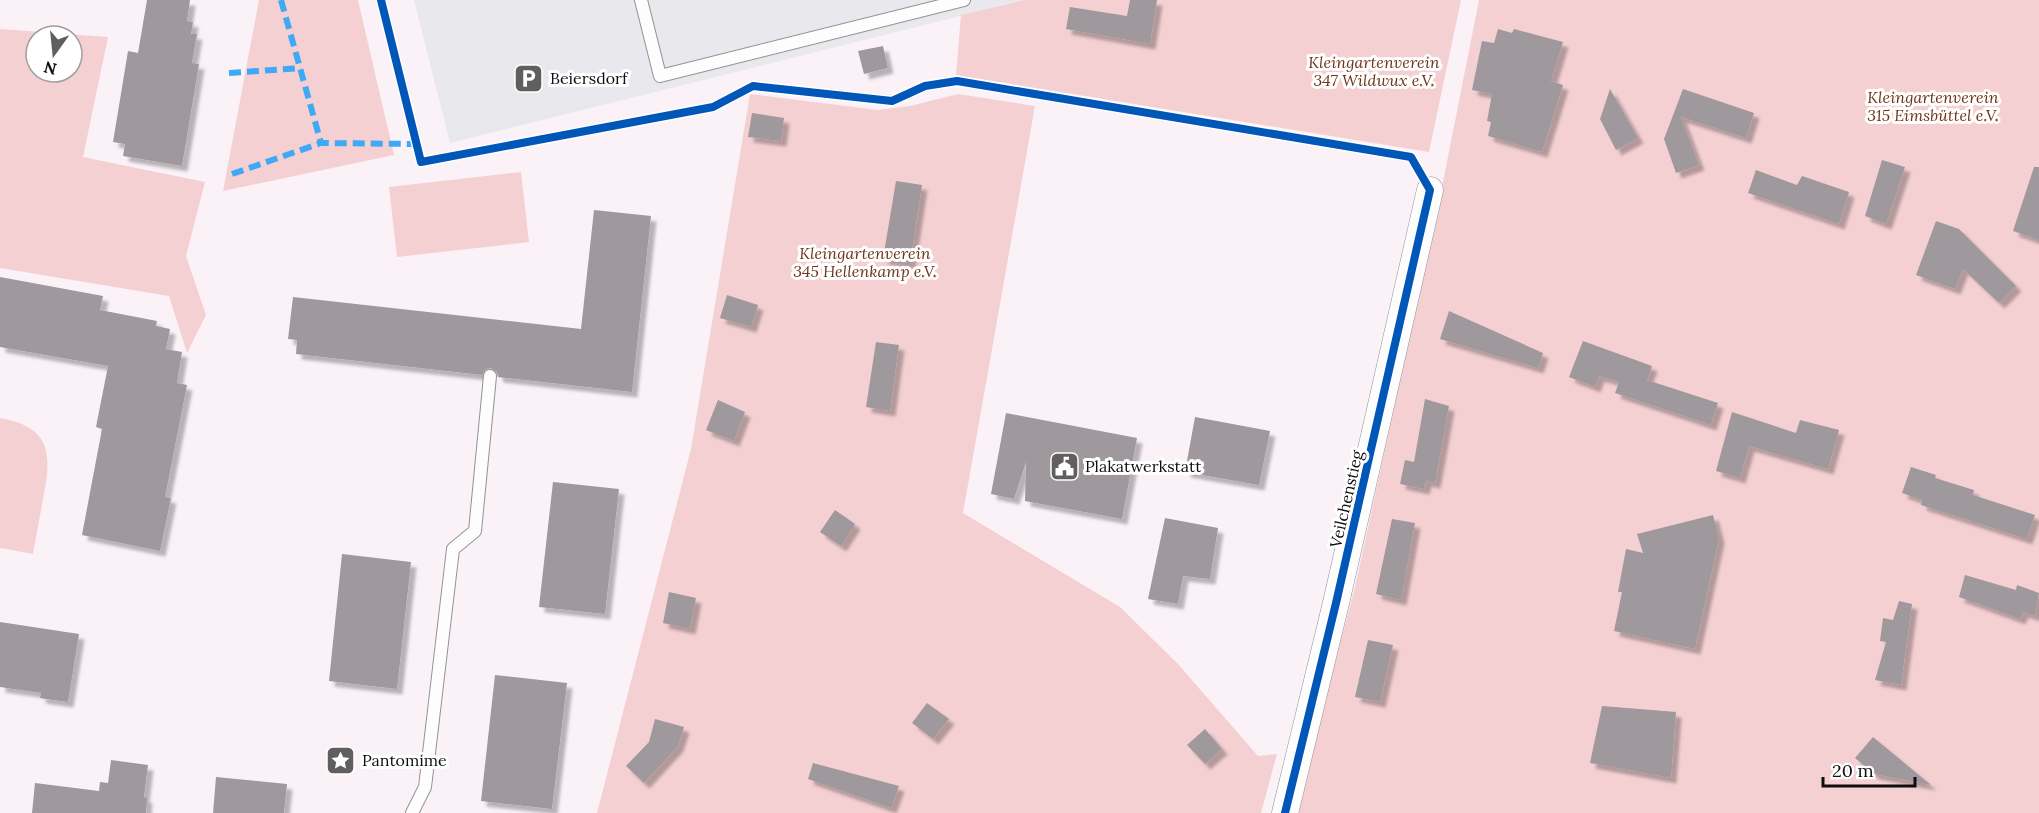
<svg xmlns="http://www.w3.org/2000/svg" width="2039" height="813" viewBox="0 0 2039 813" font-family="Lora,serif">
<defs>
<filter id="shadow"><feDropShadow dx="5.5" dy="5.5" stdDeviation="1.5" flood-color="#0004"/></filter>
</defs>
<rect width="100%" height="100%" fill="#fbf2f8"/>
<path fill="#e9e8ed" d="M414 0H1025L450 143Z"/>
<path fill="#f4d0d2" fill-rule="evenodd" d="M259 0H358L394 155 223 191Z
M1025 0H1461L1429 152 956 75 961 15Z
M1479 0H2039V813H1296L1355 587 1439 202Z
M0 29 108 37 83 157 205 182 186 256 206 315 187 353 169 296 0 268ZM36 36H72V72H36Z
M750 94 878 110 910 106 958 94 1035 106 963 513 1120 607 1178 664 1258 756 1277 754 1261 813H597L691 449Z
M521 172 529 242 397 257 389 187Z
M0 418C52 427 52 455 43 499 40 517 36 536 33 554L0 548Z"/>
<path fill="#9f989d" filter="url(#shadow)" d="M147 0H190L187 21 193 22 191 34H197L192 63 199 64 182 166 123 156 125 144 113 142 128 51 138 53Z
M1130 0H1157L1150 44 1066 29 1070 7 1127 16Z
M1498 29 1512 33 1514 29 1563 42 1551 81 1563 85 1542 152 1488 136 1491 122 1487 121 1492 94 1472 90 1482 41 1494 43Z
M883 46 888 68 864 74 858 51Z
M1610 89 1638 138 1616 150 1600 119Z
M1683 89 1754 113 1746 138 1681 117 1699 165 1676 173 1664 139Z
M752 113 784 118 781 141 748 137Z
M1882 160 1905 167 1886 224 1865 216Z
M2034 167H2039V240L2013 231Z
M1756 170 1797 185 1802 176 1849 192 1839 224 1748 193Z
M896 181 922 185 910 263 883 259Z
M594 210 651 216 632 392 498 377 497 372 491 368 486 369 482 375 296 354 297 340 288 339 293 297 581 329Z
M1936 221 1959 229 2016 286 1999 303 1963 269 1955 289 1916 275Z
M0 277 103 296 100 310 157 321 156 326 170 329 166 349 182 352 177 383 187 385 165 497 171 498 160 551 82 535 102 429 96 427 108 366 0 347Z
M727 295 758 305 751 327 720 318Z
M1449 311 1543 353 1538 368 1440 339Z
M1583 341 1652 366 1647 380 1718 403 1711 425 1615 393 1619 382 1599 376 1595 387 1569 377Z
M876 342 899 345 890 411 866 407Z
M1425 399 1449 406 1435 483 1426 481 1424 489 1400 484 1405 460 1414 462Z
M718 400 745 412 734 441 706 430Z
M1732 412 1796 433 1800 420 1839 430 1828 469 1749 446 1740 478 1716 471Z
M1006 413 1137 438 1122 519 1025 501 1026 462 1014 499 991 494Z
M1195 417 1270 431 1259 485 1185 472Z
M1911 467 1936 475 1935 478 1974 490 1973 495 2035 515 2027 539 1921 505 1922 500 1902 493Z
M553 482 619 489 605 614 539 607Z
M835 510 855 524 841 546 820 532Z
M1713 515 1719 538 1695 649 1614 631 1622 592H1618L1626 549 1643 553 1637 534Z
M1165 518 1218 528 1210 579 1183 576 1178 604 1148 599Z
M1392 519 1415 523 1401 600 1376 594Z
M342 554 411 562 397 689 329 681Z
M1965 575 2016 590 2017 585 2039 593 2035 616 2023 612 2020 619 1959 597Z
M669 592 696 598 690 629 663 623Z
M1899 601 1912 604 1901 685 1875 680 1886 642 1880 641 1883 618 1893 620Z
M0 622 79 634 68 702 40 698 41 693 0 687Z
M1368 640 1393 645 1380 702 1355 697Z
M495 675 567 683 552 809 481 801Z
M927 703 949 719 933 739 912 723Z
M1602 706 1676 712 1671 778 1590 763Z
M655 719 684 727 678 746 644 783 626 766 649 742Z
M1205 729 1222 749 1205 764 1187 745Z
M1873 737 1931 785 1874 774 1855 758Z
M111 760 148 765 144 797 147 798 146 813H32L35 783 99 791 100 782 108 783Z
M813 763 899 786 891 808 808 779Z
M216 777 287 784 284 813H213Z"/>
<g fill="none" stroke-linecap="round" stroke-linejoin="round">
<defs>
<path id="service" d="M641 0 660 76 964 0
M412 813 425 787 453 549 475 531 490 376"/>
<path id="minor" d="M1285 813 1336 603 1430 190"/>
</defs>
<use href="#service" stroke="#959193" stroke-width="14"/>
<use href="#minor" stroke="#959193" stroke-width="27"/>
<use href="#service" stroke="#fefdfe" stroke-width="12"/>
<use href="#minor" stroke="#fefdfe" stroke-width="26"/>
<path stroke="#3fa9f5" stroke-width="6" stroke-dasharray="12 6" stroke-linecap="butt" d="M281 0 321 143
M229 73 301 68
M232 174 321 143 417 144"/>
<defs>
<path id="cycleway" d="M381 0 421 162 713 107 753 86 892 101 925 86 957 81 1411 157 1430 190 1336 603 1285 813"/>
</defs>
<use href="#cycleway" stroke="#fff" stroke-width="11"/>
<use href="#cycleway" stroke="#0057b8" stroke-width="8"/>
</g>
<defs>
<symbol id="parking-square" viewBox="-11 -11 22 22"><rect x="-9" y="-9" width="18" height="18" rx="4" fill="#615e60" stroke="#fff"/><path d="M-3.5-5.5H1a3.5 3.5 0 0 1 0 7H-1V5.5H-3.5ZM-1-3.4V-.6H.8a1.4 1.4 0 0 0 0-2.8Z" fill="#fff"/></symbol>
<symbol id="civic-square" viewBox="-11 -11 22 22"><rect x="-9" y="-9" width="18" height="18" rx="4" fill="#615e60" stroke="#fff"/><path d="M-.6-6.5H3V-4.5H.6V-3L4-1V1h2V6H-6V1h2V-1L-.6-3ZM-1.2 2.5V6h2.4V2.5Z" fill="#fff"/></symbol>
<symbol id="sight-square" viewBox="-11 -11 22 22"><rect x="-9" y="-9" width="18" height="18" rx="4" fill="#615e60" stroke="#fff"/><path d="M0-6L1.8-2.2L6-1.7L2.9 1.2L3.7 5.4L0 3.3L-3.7 5.4L-2.9 1.2L-6-1.7L-1.8-2.2Z" fill="#fff"/></symbol>
</defs>
<g fill-rule="evenodd">
<use href="#parking-square" x="512" y="62" width="33" height="33"/>
<use href="#civic-square" x="1048" y="450" width="33" height="33"/>
<use href="#sight-square" x="324" y="744" width="33" height="33"/>
</g>
<g text-anchor="middle" dominant-baseline="central" stroke-width="6" stroke-linejoin="round" paint-order="stroke">
<g font-size="16" font-style="italic" fill="#6d3417" stroke="#fff">
<text x="1374" y="62">Kleingartenverein<tspan x="1374" dy="18">347 Wildwux e.V.</tspan></text>
<text x="1933" y="97">Kleingartenverein<tspan x="1933" dy="18">315 Eimsbüttel e.V.</tspan></text>
<text x="865" y="253">Kleingartenverein<tspan x="865" dy="18">345 Hellenkamp e.V.</tspan></text>
</g>
<g font-size="16" fill="#0e0e0e" stroke="#fff" text-anchor="start">
<text x="550" y="78">Beiersdorf</text>
<text x="1085" y="466">Plakatwerkstatt</text>
<text x="362" y="760">Pantomime</text>
</g>
<g font-size="16" fill="#0e0e0e" stroke="#fff">
<text transform="translate(1346 499) rotate(-77)">Veilchenstieg</text>
</g>
</g>
<g transform="translate(54 54) rotate(195)"><circle r="28" fill="#ffffff" stroke="#9f9f9f" stroke-width="1.5"/>
<path d="M0-4.5L10 22L0 15L-10 22Z" fill="#615e60"/>
<text y="-9" font-size="16" font-weight="bold" text-anchor="middle" fill="#0e0e0e">N</text>
</g>
<path d="M1823 777v9h92v-9" fill="none" stroke="#0e0e0e" stroke-width="3"/>
<text x="1832" y="777" font-size="18" fill="#0e0e0e" stroke="#ffffff" stroke-width="4.5" paint-order="stroke">20 m</text>
</svg>
